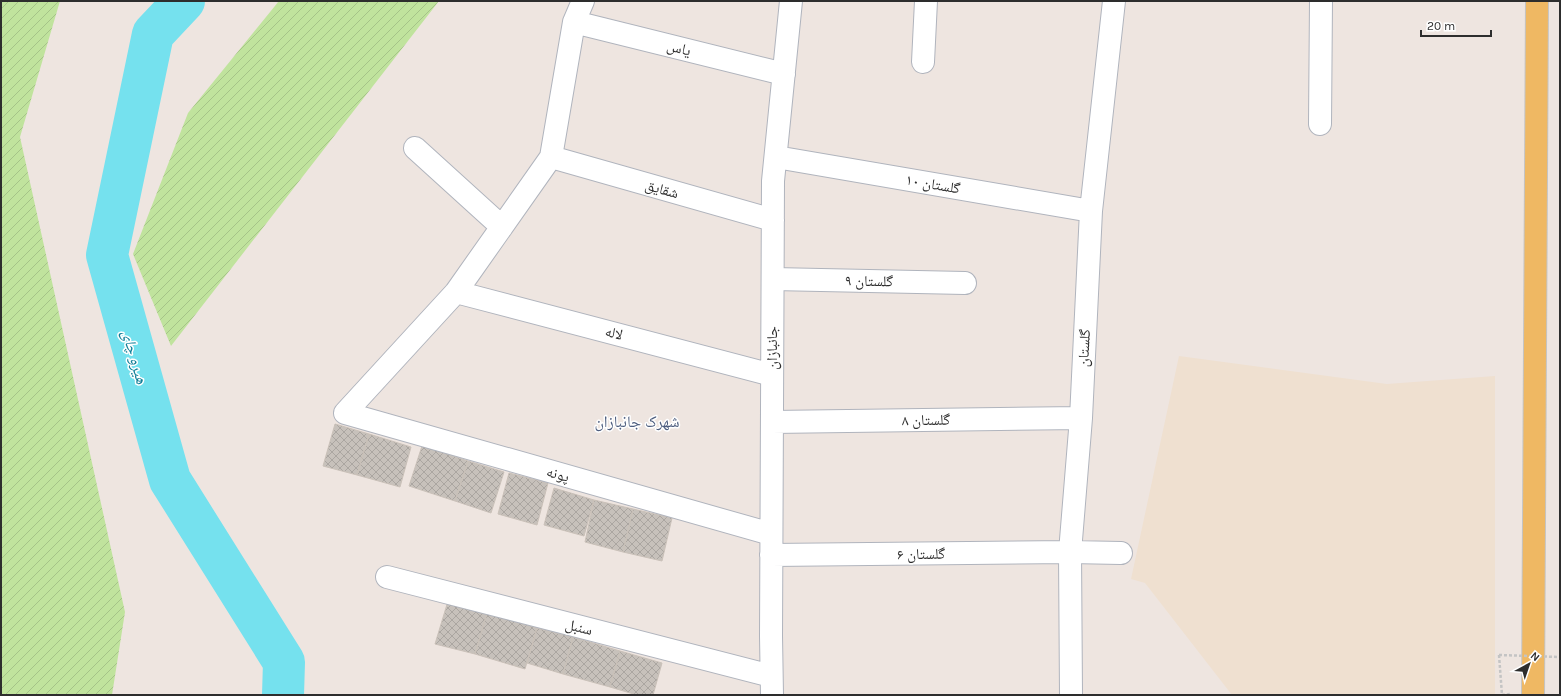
<svg xmlns="http://www.w3.org/2000/svg" width="1561" height="696" viewBox="0 0 1561 696" font-family="Karla,'Noto Naskh Arabic',sans-serif">
<defs>
<pattern id="garden-furrows" width="10" height="10" patternUnits="userSpaceOnUse"><rect width="10" height="10" fill="#c0e39d"/><path d="M-1 1l2-2M0 10L10 0M9 11l2-2" fill="none" stroke="#a5c388"/></pattern>
<pattern id="building-cross-hatch" width="8" height="8" patternUnits="userSpaceOnUse"><rect width="8" height="8" fill="#c7c1bb"/><path d="M0 0l8 8M0 8l8-8" fill="none" stroke="#aba6a1"/></pattern>
</defs>
<rect width="100%" height="100%" fill="#eee5e0"/>
<path fill="#efe0d0" d="M1179 356 1387 384 1495 376V695H1232L1145 583 1131 579Z"/>
<path fill="url(#garden-furrows)" d="M1 1H60L20 137 125 612 112 695H1Z
M279 1H439L171 346 133 254 188 113Z"/>
<g fill="none" stroke-linecap="round" stroke-linejoin="round">
<path stroke="#75e1ee" stroke-width="42" d="M184 1 153 34 107 255 170 480 284 662 283 695"/>
</g>
<path fill="url(#building-cross-hatch)" stroke="#cac1b9" d="M335 424 369 434 357 475 323 466Z
M369 434 411 447 400 487 357 475Z
M422 446 468 461 455 501 409 486Z
M468 461 504 472 491 513 455 501Z
M509 473 548 483 537 525 498 514Z
M554 488 594 500 584 536 544 525Z
M594 500 633 509 623 552 585 542Z
M633 509 672 518 662 561 623 552Z
M448 601 487 613 475 654 435 644Z
M487 613 537 628 525 669 475 654Z
M537 628 573 637 563 674 527 663Z
M573 637 620 651 610 687 563 674Z
M620 651 662 663 653 695H637L610 687Z"/>
<g fill="none" stroke-linecap="round" stroke-linejoin="round">
<defs>
<path id="minor" d="M583 1 574 22 551 157 456 292 345 413 771 534
M574 22 784 74
M923 62 926 1
M1320 124 1321 1
M415 148 502 227
M551 157 773 220
M776 157 1091 211
M773 279 965 283
M456 292 772 375
M772 422 1081 418
M771 555 1070 552 1121 553
M387 577 771 676
M772 695 771 636 773 181 791 1
M1071 695 1070 552 1081 418 1091 211 1114 1"/>
<path id="major" d="M1533 695 1537 1"/>
</defs>
<use href="#minor" stroke="#b0b4bd" stroke-width="24"/>
<use href="#major" stroke="#c4c4c4" stroke-width="24"/>
<path stroke="#c4c4c4" stroke-width="2.5" stroke-dasharray="3 2" stroke-linecap="butt" d="M1499 655 1502 695 1510 694"/>
<use href="#minor" stroke="#fff" stroke-width="22"/>
<use href="#major" stroke="#efb863" stroke-width="22"/>
<path stroke="#c4c4c4" stroke-width="2.5" stroke-dasharray="3 2" stroke-linecap="butt" d="M1499 655 1560 657"/>
</g>
<g text-anchor="middle" dominant-baseline="central" stroke-width="3" stroke-linejoin="round" paint-order="stroke">
<g font-size="15" fill="#2d2d2d" stroke="#fff">
<text transform="translate(679 48) rotate(14)">یاس</text>
<text transform="translate(933 184) rotate(10)">گلستان ۱۰</text>
<text transform="translate(662 189) rotate(16)">شقایق</text>
<text transform="translate(869 281) rotate(1)">گلستان ۹</text>
<text transform="translate(614 333) rotate(15)">لاله</text>
<text transform="translate(772 348) rotate(-90)">جانبازان</text>
<text transform="translate(1084 348) rotate(-87)">گلستان</text>
<text transform="translate(926 420) rotate(-1)">گلستان ۸</text>
<text transform="translate(558 474) rotate(16)">پونه</text>
<text transform="translate(921 554) rotate(-1)">گلستان ۶</text>
<text transform="translate(579 627) rotate(14)">سنبل</text>
</g>
<g font-size="16" font-style="italic" fill="#0f7e97" stroke="#fff">
<text transform="translate(135 357) rotate(74)">هیرو چای</text>
</g>
<g font-size="16" fill="#4d5d7e" stroke="#fff">
<text x="637" y="421">شهرک جانبازان</text>
</g>
</g>
<rect width="1561" height="696" fill="none" stroke="#2d2d2d" stroke-width="4"/>
<g transform="translate(1529 664) rotate(40)" stroke="#ffffff" stroke-width="3" paint-order="stroke">
<path d="M0-3L7 15L0 10L-7 15Z" fill="#2d2d2d"/>
<text y="-6" font-size="11" font-weight="bold" text-anchor="middle" fill="#2d2d2d">N</text>
</g>
<path d="M1421 30v6h70v-6" fill="none" stroke="#2d2d2d" stroke-width="2"/>
<text x="1427" y="30" font-size="12" fill="#2d2d2d" stroke="#ffffff" stroke-width="3" paint-order="stroke">20 m</text>
</svg>
